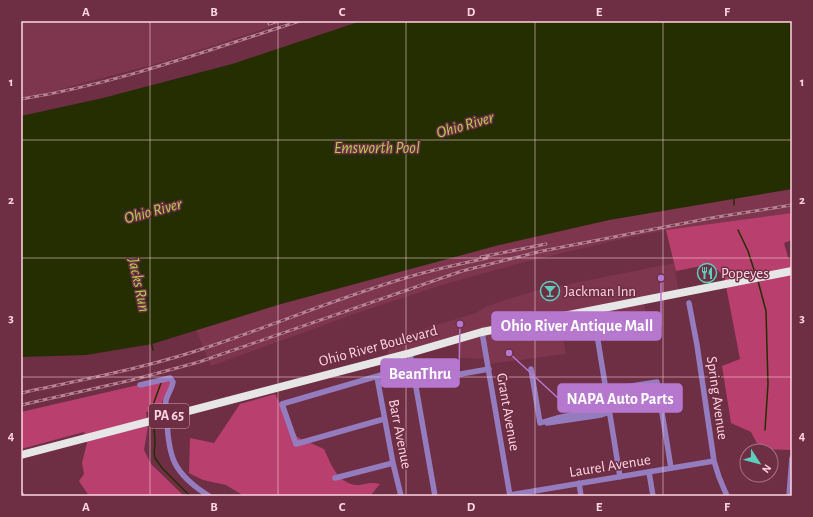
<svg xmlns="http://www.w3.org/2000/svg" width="813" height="517" viewBox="0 0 813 517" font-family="'Alegreya Sans',sans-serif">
<rect width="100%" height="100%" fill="#6e2e44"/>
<path fill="#7e364f" d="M21 21H288L163 62 42 94 21 97Z
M792 189V213L666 230 613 241 521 263 442 285 360 312 211 366 196 330 281 304 499 245 609 220Z
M674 263 679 293 643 300 650 329 598 338 597 333 563 339 566 354 488 364 487 359 460 358 456 340 384 360 394 338 476 313 485 307 505 300 539 290Z"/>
<path fill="#b9406e" d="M792 213V240L784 243 788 257 792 262V450L760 449 751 432 731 423 722 366 740 359 724 276 711 264 676 271 666 230Z
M168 380 170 383V387L162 402 164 408 146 412 148 426 144 450 151 464 184 496H89L79 481 84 474 82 463 87 443 84 432 21 449V412L138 385 139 388Z
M275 394 297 437 324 449C331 464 337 482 355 485 363 486 369 481 380 484L370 496H244L226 485 203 480 189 473 190 438 214 443 240 404Z"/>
<path fill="#252e00" d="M361 21H792V189L609 220 499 245 281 304 152 344 86 355 21 357V116L103 98 232 64Z"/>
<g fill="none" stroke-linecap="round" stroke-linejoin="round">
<path stroke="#252e00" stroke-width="1.5" d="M734 199V205
M738 230 748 251 756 276
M758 281 766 311 768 384 765 430
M151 342 153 350
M153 416V405L161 383
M154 424 155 444 154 452 155 458 162 468 190 496"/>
<path stroke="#957cbf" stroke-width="5.5" d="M689 303 697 345 714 461 719 477 727 496
M593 310 620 477
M482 332 510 496
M410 353 435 496
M531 369 540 423
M377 377 393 463 401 496
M416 382 489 369
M140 385 170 378 173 382C172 389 168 393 166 400 165 405 167 413 167 418 168 458 174 474 209 496
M606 390 657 382 671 468
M384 419 296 444 282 404 388 373 404 370H414
M540 423C560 416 589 410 610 412
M547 423 601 415 607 413
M649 472 653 496
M335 478 393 463
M579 483 581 496
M21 494 22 496
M510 495 714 461
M789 496 792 458"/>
<path stroke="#e6e6e6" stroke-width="8" d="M21 455 410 353 482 332 792 271"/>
<defs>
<path id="rail" d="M269 24 278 21
M21 99C117 84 208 50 300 21
M481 257 546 244
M21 393C86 379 151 367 214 345 282 322 350 293 419 274 442 268 464 263 487 258
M21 405 132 380 199 362 462 271 542 251 711 218 792 205"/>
</defs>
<use href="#rail" stroke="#b88494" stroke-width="3"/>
<use href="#rail" stroke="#6e2e44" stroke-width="1.5" stroke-dasharray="4.5" stroke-linecap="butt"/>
</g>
<path fill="none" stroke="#fed5e0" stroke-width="1" stroke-opacity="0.55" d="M150 21V496M278 21V496M406 21V496M535 21V496M663 21V496M21 140H792M21 258H792M21 377H792"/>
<defs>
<symbol id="restaurant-ring" viewBox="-11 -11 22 22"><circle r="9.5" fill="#6e2e44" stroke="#5ccebb" stroke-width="1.5"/><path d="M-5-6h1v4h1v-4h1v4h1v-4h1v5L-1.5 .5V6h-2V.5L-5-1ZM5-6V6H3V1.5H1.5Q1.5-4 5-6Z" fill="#5ccebb"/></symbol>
<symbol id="bar-ring" viewBox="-11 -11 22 22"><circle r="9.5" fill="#6e2e44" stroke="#5ccebb" stroke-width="1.5"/><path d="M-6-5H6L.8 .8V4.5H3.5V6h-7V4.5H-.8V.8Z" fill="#5ccebb"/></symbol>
</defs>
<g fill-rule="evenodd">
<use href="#restaurant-ring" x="696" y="262" width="22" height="22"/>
<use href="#bar-ring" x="539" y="280" width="22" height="22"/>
</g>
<g text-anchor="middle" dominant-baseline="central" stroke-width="3" stroke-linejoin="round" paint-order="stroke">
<rect fill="#6e2e44" stroke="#d3a3b1" stroke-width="1" x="149" y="404" width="40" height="24" rx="3"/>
<g font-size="14" font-weight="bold" fill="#fed5e0">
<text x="169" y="416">PA 65</text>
</g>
<g font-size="15" fill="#fed5e0" stroke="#6e2e44" text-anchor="start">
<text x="721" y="273">Popeyes</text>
<text x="564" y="291">Jackman Inn</text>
</g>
<g font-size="15" fill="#fed5e0" stroke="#6e2e44">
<text transform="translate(378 346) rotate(-15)">Ohio River Boulevard</text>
<text transform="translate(717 398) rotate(82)">Spring Avenue</text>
<text transform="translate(508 412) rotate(80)">Grant Avenue</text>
<text transform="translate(400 434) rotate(79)">Barr Avenue</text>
<text transform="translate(610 466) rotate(-9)">Laurel Avenue</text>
</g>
<g font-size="16" font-style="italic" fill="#b2cf4c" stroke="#6e2e44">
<text transform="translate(465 125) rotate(-16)">Ohio River</text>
<text x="377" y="148">Emsworth Pool</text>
<text transform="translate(153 211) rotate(-15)">Ohio River</text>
<text transform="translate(139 285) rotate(78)">Jacks Run</text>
</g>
</g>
<path fill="none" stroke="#b678ce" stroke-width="1.5" d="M661 278L661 326M460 324L459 373M509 353L558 398"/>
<g fill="#b678ce" stroke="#6e2e44" stroke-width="1.5">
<circle cx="661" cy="278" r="4"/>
<circle cx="460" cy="324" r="4"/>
<circle cx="509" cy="353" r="4"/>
</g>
<g fill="#b678ce" stroke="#b678ce" stroke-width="1.5">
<rect x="492" y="312" width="169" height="28" rx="4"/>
<rect x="381" y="359" width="78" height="28" rx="4"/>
<rect x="558" y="384" width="124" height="28" rx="4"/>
</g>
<g font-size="16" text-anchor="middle" font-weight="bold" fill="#fff">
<text x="577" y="331">Ohio River Antique Mall</text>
<text x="420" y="379">BeanThru</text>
<text x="620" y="404">NAPA Auto Parts</text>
</g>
<rect width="813" height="517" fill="none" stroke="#6e2e44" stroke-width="44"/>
<g transform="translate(759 463) rotate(126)"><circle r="19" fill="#6e2e44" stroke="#a87182"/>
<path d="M0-3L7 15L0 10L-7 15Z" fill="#5ccebb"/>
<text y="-6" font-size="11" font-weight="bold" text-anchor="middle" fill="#fed5e0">N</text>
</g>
<rect x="22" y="22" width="769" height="473" fill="none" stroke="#fed5e0" stroke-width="1.5"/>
<g font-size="13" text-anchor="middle" font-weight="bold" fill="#fed5e0">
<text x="86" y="16">A</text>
<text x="214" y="16">B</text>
<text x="342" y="16">C</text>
<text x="471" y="16">D</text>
<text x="599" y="16">E</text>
<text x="727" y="16">F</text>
<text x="11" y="86">1</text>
<text x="802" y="86">1</text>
<text x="11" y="204">2</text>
<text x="802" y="204">2</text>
<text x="11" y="322">3</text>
<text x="802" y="322">3</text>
<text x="11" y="440">4</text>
<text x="802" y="440">4</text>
<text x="86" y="511">A</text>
<text x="214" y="511">B</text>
<text x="342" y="511">C</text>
<text x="471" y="511">D</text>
<text x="599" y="511">E</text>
<text x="727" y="511">F</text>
</g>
</svg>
